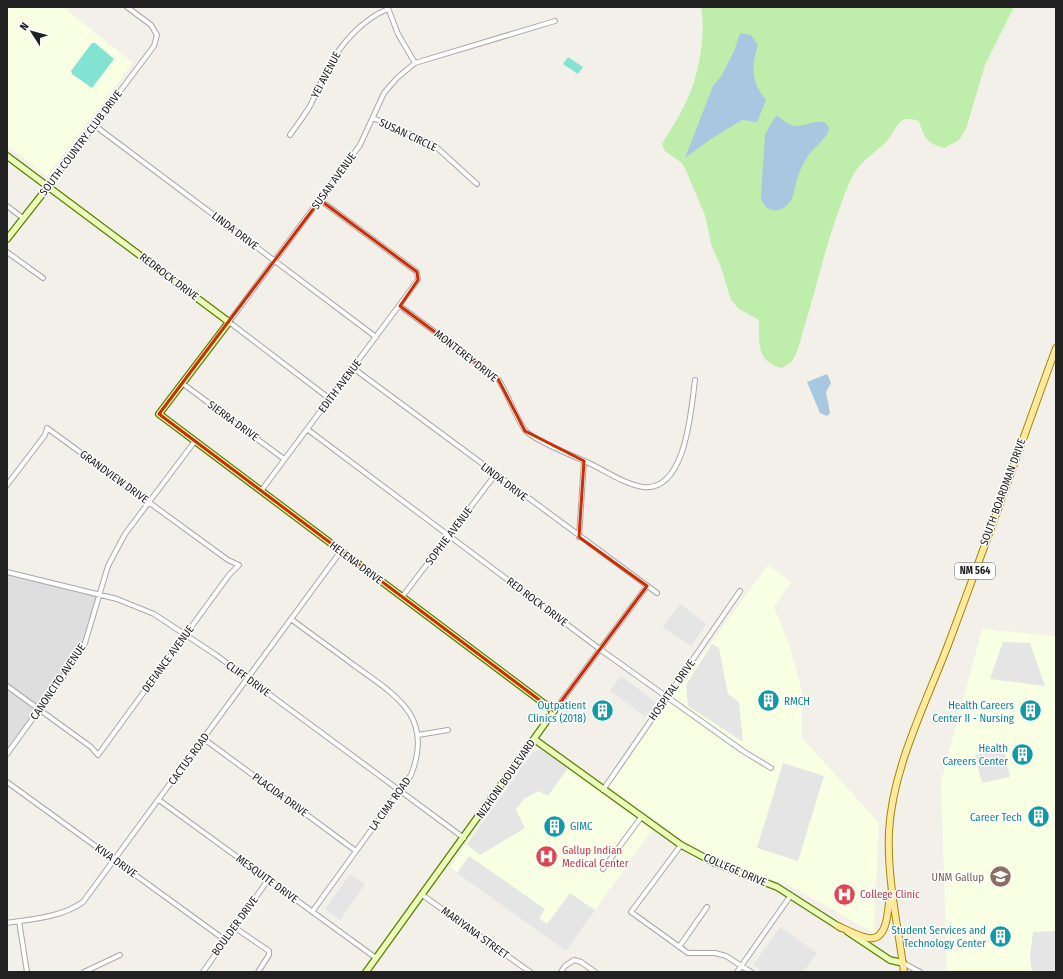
<svg xmlns="http://www.w3.org/2000/svg" width="1063" height="979" viewBox="0 0 1063 979" font-family="'Fira Sans Condensed',sans-serif">
<rect width="100%" height="100%" fill="#f2f0e8"/>
<path fill="#dfdede" d="M7 572 100 596 85 643 7 756Z"/>
<path fill="#f9ffe3" d="M7 7H63L133 63 47 176 7 146Z
M768 565 791 582 774 607 789 644 802 691V738L879 823 874 933 796 889 710 855 683 840 609 787 673 695Z
M982 629 1056 636V972H947L941 782Z
M541 749 652 830 566 951 450 867 533 752Z"/>
<path fill="#bfedac" d="M701 7H1014L985 65 966 129 959 140 944 148C926 143 924 137 919 121 896 113 898 130 886 142 876 152 863 159 855 172 849 181 846 192 842 202 826 242 818 283 805 324 802 334 798 354 792 361 790 364 785 366 782 368 756 362 759 342 759 320L739 309 731 300 720 264 712 247 705 215 683 164 665 151 662 144C671 129 681 114 688 98 699 75 706 32 701 7Z"/>
<path fill="#83e3d2" d="M92 43H95L114 59 92 88 72 74 71 71Z
M568 57 583 67 578 74 563 64Z"/>
<path fill="#e5e5e5" d="M680 604 707 624 691 646 663 627Z
M1003 642 1030 643 1045 686 990 679Z
M712 644 719 648 728 694 739 702 743 742 688 706 686 685Z
M621 676 656 702 646 717 610 691Z
M1004 748 1010 777 982 783 975 755Z
M541 749 568 768 548 796 539 791 524 799 516 810 525 828 480 855 467 844 533 752Z
M783 763 824 776 798 861 757 848Z
M469 856 545 909 539 918 547 924 570 893 595 910 566 951 457 873Z
M350 874 365 884 340 920 325 909Z
M780 927 817 953 803 972H764L753 965Z
M1056 931V972H1032L1030 958 1033 932Z"/>
<path fill="#a7c8e0" d="M740 33 751 35 758 45C751 67 751 81 766 100L757 122 742 120 711 139 685 158 713 86 722 75 735 49Z
M778 116C782 119 786 123 791 125 803 129 814 118 826 123L829 128C829 137 813 148 808 156 804 163 800 169 798 176 795 183 795 193 791 200 783 215 763 214 761 196L765 134 775 117Z
M827 374 831 383 826 392 830 413 827 416 820 413 807 382Z"/>
<g fill="none" stroke-linecap="round" stroke-linejoin="round">
<defs>
<path id="minor" d="M388 8 398 34 415 63
M373 118 434 145 477 184
M94 125 376 337
M290 135C297 125 305 115 311 104 316 93 321 82 326 71 339 46 362 19 388 9
M48 187 154 46 157 35 151 25 127 7
M7 206 23 218
M7 252 43 278
M400 306 498 379C509 395 514 415 525 430 531 439 575 457 587 462 604 470 624 484 643 487 686 492 691 410 695 380
M353 368 657 593
M182 383 284 459
M330 399 229 322 360 145 384 93 397 78 415 63 555 21
M307 429 601 650 743 751 771 768
M7 485 45 435 47 428 228 560 239 565 229 575 98 755 91 747 7 686
M261 491 418 280 417 272 320 200
M579 537 584 461
M7 572 117 599 154 614 216 655 464 838
M402 597 495 475
M291 619C312 635 334 650 355 666 397 696 434 717 411 775L312 912
M554 711 647 586
M418 735 448 730
M204 739 356 851
M7 754 73 663 85 643 108 566 125 534 195 441
M7 782 225 940
M603 790 740 591
M159 800 376 958
M681 845 631 912 688 953H715L726 956 751 972
M603 869 642 816
M421 894 530 972
M19 921 27 972
M7 923C33 919 62 917 83 902L341 551
M234 927 269 951V955L258 972
M679 947 707 907
M903 963 920 972
M84 972 120 955
M203 972 268 880
M561 972 565 966 574 960 581 962 595 972
M737 972 791 895"/>
<path id="secondary" d="M7 156 229 322 159 414 554 711 366 972
M7 239 48 187
M534 739 681 845 715 863 777 887 841 928
M848 932 890 960 903 963"/>
<path id="primary" d="M838 926C847 930 858 936 868 938 889 942 888 906 890 893
M904 972C898 926 887 879 889 832 892 769 926 703 948 645 985 547 1020 447 1056 348"/>
</defs>
<use href="#minor" stroke="#a8a8a8" stroke-width="6"/>
<use href="#secondary" stroke="#588001" stroke-width="8"/>
<use href="#primary" stroke="#9e8a00" stroke-width="8"/>
<use href="#minor" stroke="#fff" stroke-width="4"/>
<use href="#secondary" stroke="#ebfcbb" stroke-width="5.5"/>
<use href="#primary" stroke="#ffe99f" stroke-width="6"/>
</g>
<path fill="none" stroke="#d22b00" stroke-width="3" stroke-linejoin="round" d="M320 200 417 272 418 280 400 306 498 379 525 431 584 461 579 537 647 586 554 711 159 414Z"/>
<defs>
<symbol id="building-disc" viewBox="-11 -11 22 22"><circle r="9.5" fill="#0f9aa8" stroke="#fff"/><path d="M-4-6H4V6H1V3H-1V6H-4ZM-2.5-4.3h1.7v1.8h-1.7ZM.8-4.3h1.7v1.8H.8ZM-2.5-1h1.7V.8h-1.7ZM.8-1h1.7V.8H.8Z" fill="#fff"/></symbol>
<symbol id="hospital-disc" viewBox="-11 -11 22 22"><circle r="9.5" fill="#e0444e" stroke="#fff"/><path d="M-5-5h3v3.5h4V-5h3V5h-3V1.5h-4V5h-3Z" fill="#fff"/></symbol>
<symbol id="university-disc" viewBox="-11 -11 22 22"><circle r="9.5" fill="#8d6e63" stroke="#fff"/><path d="M0-5L7-2L0 1L-7-2ZM-4 1L0 2.5L4 1V4Q0 6-4 4Z" fill="#fff"/></symbol>
</defs>
<g fill-rule="evenodd">
<use href="#building-disc" x="756" y="688" width="25" height="25"/>
<use href="#building-disc" x="590" y="698" width="25" height="25"/>
<use href="#building-disc" x="1018" y="698" width="25" height="25"/>
<use href="#building-disc" x="1010" y="742" width="25" height="25"/>
<use href="#building-disc" x="1026" y="804" width="25" height="25"/>
<use href="#building-disc" x="542" y="814" width="25" height="25"/>
<use href="#hospital-disc" x="534" y="844" width="25" height="25"/>
<use href="#university-disc" x="988" y="864" width="25" height="25"/>
<use href="#hospital-disc" x="832" y="882" width="25" height="25"/>
<use href="#building-disc" x="988" y="924" width="25" height="25"/>
</g>
<g text-anchor="middle" dominant-baseline="central" stroke-width="3" stroke-linejoin="round" paint-order="stroke">
<rect fill="#fff" stroke="#646464" stroke-width="1" x="955" y="563" width="40" height="16" rx="3"/>
<g font-size="10" font-weight="bold" fill="#212121">
<text x="975" y="571">NM 564</text>
</g>
<g font-size="11" fill="#212121" stroke="#fff">
<text transform="translate(326 75) rotate(-62)">YEI AVENUE</text>
<text transform="translate(408 135) rotate(25)">SUSAN CIRCLE</text>
<text transform="translate(81 143) rotate(-53)">SOUTH COUNTRY CLUB DRIVE</text>
<text transform="translate(334 181) rotate(-54)">SUSAN AVENUE</text>
<text transform="translate(235 231) rotate(37)">LINDA DRIVE</text>
<text transform="translate(169 277) rotate(37)">REDROCK DRIVE</text>
<text transform="translate(466 356) rotate(38)">MONTEREY DRIVE</text>
<text transform="translate(340 386) rotate(-53)">EDITH AVENUE</text>
<text transform="translate(233 421) rotate(36)">SIERRA DRIVE</text>
<text transform="translate(114 477) rotate(36)">GRANDVIEW DRIVE</text>
<text transform="translate(504 482) rotate(37)">LINDA DRIVE</text>
<text transform="translate(1003 492) rotate(-70)">SOUTH BOARDMAN DRIVE</text>
<text transform="translate(449 536) rotate(-53)">SOPHIE AVENUE</text>
<text transform="translate(356 563) rotate(37)">HELENA DRIVE</text>
<text transform="translate(537 602) rotate(37)">RED ROCK DRIVE</text>
<text transform="translate(168 659) rotate(-54)">DEFIANCE AVENUE</text>
<text transform="translate(248 679) rotate(36)">CLIFF DRIVE</text>
<text transform="translate(58 682) rotate(-56)">CANONCITO AVENUE</text>
<text transform="translate(672 690) rotate(-55)">HOSPITAL DRIVE</text>
<text transform="translate(189 759) rotate(-54)">CACTUS ROAD</text>
<text transform="translate(506 779) rotate(-55)">NIZHONI BOULEVARD</text>
<text transform="translate(280 795) rotate(36)">PLACIDA DRIVE</text>
<text transform="translate(390 804) rotate(-54)">LA CIMA ROAD</text>
<text transform="translate(116 861) rotate(36)">KIVA DRIVE</text>
<text transform="translate(735 870) rotate(23)">COLLEGE DRIVE</text>
<text transform="translate(267 879) rotate(36)">MESQUITE DRIVE</text>
<text transform="translate(235 926) rotate(-54)">BOULDER DRIVE</text>
<text transform="translate(475 933) rotate(36)">MARIYANA STREET</text>
</g>
<g font-size="11" fill="#0d838f" stroke="#fff" text-anchor="end">
<text x="784" y="701" text-anchor="start">RMCH</text>
<text x="586" y="705">Outpatient<tspan x="586" dy="13">Clinics (2018)</tspan></text>
<text x="1014" y="705">Health Careers<tspan x="1014" dy="13">Center II - Nursing</tspan></text>
<text x="1008" y="748">Health<tspan x="1008" dy="13">Careers Center</tspan></text>
<text x="1022" y="817">Career Tech</text>
<text x="570" y="826" text-anchor="start">GIMC</text>
<text x="986" y="930">Student Services and<tspan x="986" dy="13">Technology Center</tspan></text>
</g>
<g font-size="11" fill="#be3a42" stroke="#fff" text-anchor="start">
<text x="562" y="850">Gallup Indian<tspan x="562" dy="13">Medical Center</tspan></text>
<text x="860" y="894">College Clinic</text>
</g>
<g font-size="11" fill="#785e54" stroke="#fff" text-anchor="end">
<text x="984" y="877">UNM Gallup</text>
</g>
</g>
<rect width="1063" height="979" fill="none" stroke="#212121" stroke-width="16"/>
<g transform="translate(32 32) rotate(306)" stroke="#ffffff" stroke-width="3" paint-order="stroke">
<path d="M0-3L7 15L0 10L-7 15Z" fill="#212121"/>
<text y="-6" font-size="11" font-weight="bold" text-anchor="middle" fill="#212121">N</text>
</g>
</svg>
